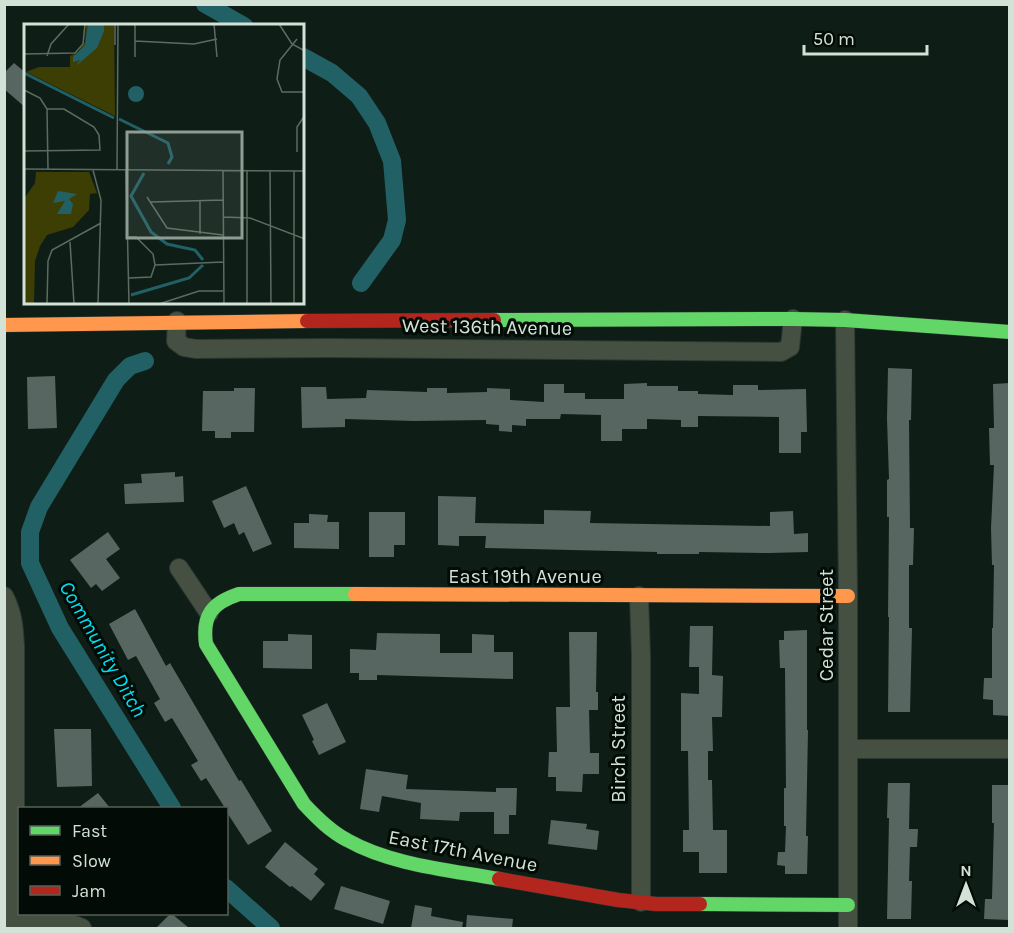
<svg xmlns="http://www.w3.org/2000/svg" width="1014" height="933" viewBox="0 0 1014 933" font-family="Karla,sans-serif">
<rect width="100%" height="100%" fill="#0e1e16"/>
<g fill="none" stroke-linecap="round" stroke-linejoin="round">
<path stroke="#216065" stroke-width="18" d="M205 4 244 26
M303 57 332 73 359 96 377 123 392 161 397 220 392 240 361 283
M145 361 130 366 116 380 39 507 30 532V563L60 628 172 808
M226 888 271 928"/>
</g>
<path fill="#576661" d="M14 63 26 73V108L4 89V73Z
M888 368 912 369 911 420H909L910 528H914L913 565H909V628H912L910 712H888L889 617H888L889 517H887V480L889 479 887 419Z
M55 376 57 428 28 429 27 377Z
M647 383V386H678V391H698V394L733 395V385H758V390L806 389 807 432H801V453H779V417L698 416V427H681V420L647 419V429H622V441H601V415L561 414 560 419H526V426L512 425V432L499 431V425L486 424V420L414 421 345 419V427L302 428 301 387H326L327 399 366 398 367 390 427 392V388H447V393L487 392V388L510 389V400L544 402V384H564V393H585V399H624V384Z
M1010 383V716L993 715V700L983 699 984 678H992V628H993L994 565H992L991 528 994 465H990L989 428H994L993 384Z
M234 388H255L254 432H231V438H215V431H202L203 391H234Z
M175 472V477L183 476 184 502 125 504 124 484 142 483 141 474Z
M246 486 272 544 253 552 244 532 239 535 234 523 224 528 212 501Z
M438 496 476 497 475 523 544 524V510L591 511 590 523 770 526V512L793 511 794 534 808 533V552L769 553 699 552V554H657V552L485 548 486 536H459V546L438 545Z
M369 512H405V545H394V557H369Z
M309 514 328 515 327 522H339V549L294 548V523H309Z
M108 532 120 549 106 559 120 578 102 591 96 584 91 588 70 560Z
M135 609 166 666 170 663 239 781 241 780 272 831 248 845 226 811V808H225L206 778 201 781 191 765 198 761 172 718 165 722 154 703 160 699 136 656 128 660 109 624Z
M690 626H713L712 675 723 676 722 717H712L713 751H708V780H712L713 830H727V873H699V852H683V830H689L688 751H681V693L699 694V667H689Z
M807 630V730H808L806 836H808L807 874H785V866L777 865 778 852H785L786 826H784V788H786L785 668H780L779 640H784V631Z
M569 632H597L596 692H598V710H589L590 753H599V774H583L582 792 556 791V777H548L549 752H557L556 707H570Z
M377 633 440 634V653H472V634L494 635V652H513V679L377 675V680H359V673H350V649L376 650Z
M288 634 312 635V669L263 668V641H288Z
M327 703 346 742 319 755 312 741 314 740 302 715Z
M54 729H91L92 786 57 787Z
M366 769 408 775 406 789 496 792V788H517L516 815H509V834H494V812H460L459 821 420 819 421 803 382 796 379 812 360 809Z
M888 783H910L909 829H918L917 847H910L909 881H912L911 919H887L889 818H887Z
M992 785H1010V920L984 919 985 899H992L994 823H992Z
M98 793 110 808H78Z
M551 820 587 824 586 829 599 831 597 850 548 844Z
M285 842 318 869 314 874 325 884 311 901 292 886 290 887 265 867Z
M341 886 390 901 383 924 334 909Z
M415 905 432 908 431 916 463 922 462 928H411Z
M170 914H172L189 928H156Z
M467 915 513 919 512 928H466Z"/>
<g fill="none" stroke-linecap="round" stroke-linejoin="round">
<defs>
<path id="street" d="M845 320 848 596V928
M177 321 176 341 184 347 196 349 329 348 781 352 790 347 793 319
M179 568 209 613
M4 596C13 613 14 628 15 646V928
M639 596 641 656V902
M848 749H1010
M15 922C37 922 63 919 82 928"/>
<path id="fast" d="M494 320 793 319 845 320 1010 332
M355 594H239C212 603 202 615 206 644L304 804C317 818 330 831 347 840 391 865 450 870 499 879
M700 904 848 905"/>
<path id="slow" d="M4 325 307 321
M355 594 848 596"/>
<path id="jam" d="M307 321 494 320
M499 879 618 900 656 904H700"/>
</defs>
<use href="#street" stroke="#2b3831" stroke-width="20"/>
<use href="#fast" stroke="#2b3831" stroke-width="15"/>
<use href="#slow" stroke="#2b3831" stroke-width="15"/>
<use href="#jam" stroke="#2b3831" stroke-width="15"/>
<use href="#street" stroke="#455042" stroke-width="18"/>
<use href="#fast" stroke="#63d668" stroke-width="14"/>
<use href="#slow" stroke="#ff974d" stroke-width="14"/>
<use href="#jam" stroke="#b3261e" stroke-width="14"/>
</g>
<g text-anchor="middle" dominant-baseline="central" stroke-width="6" stroke-linejoin="round" paint-order="stroke">
<g font-size="20" fill="#d2e2d7" stroke="#020b05">
<text transform="translate(487 327) rotate(1)">West 136th Avenue</text>
<text x="525" y="576">East 19th Avenue</text>
<text transform="translate(826 625) rotate(-90)">Cedar Street</text>
<text transform="translate(618 749) rotate(-90)">Birch Street</text>
<text transform="translate(463 851) rotate(11)">East 17th Avenue</text>
</g>
<g font-size="21" font-style="italic" fill="#00e0f3" stroke="#020b05">
<text transform="translate(103 649) rotate(60)">Community Ditch</text>
</g>
</g>
<g transform="translate(24 24)">
<rect width="280" height="280" fill="#0e1e16"/>
<path d="M62 0H90L91 92 2 48 15 43H46V32L54 28 61 18ZM12 148H65L73 169 66 170 65 186 49 203 23 211 16 222 11 237 10 280H0V175L11 159Z" fill="#3d3e03"/>
<path d="M64 0H80V7L73 24 52 42 56 36 49 38V33L61 21ZM104 70a8 8 0 1 1 16 0a8 8 0 1 1-16 0ZM34 167 53 170 45 175 49 180 47 190H33L41 177 29 179Z" fill="#216065"/>
<path fill="none" stroke="#216065" stroke-width="3" d="M0 49 90 94M95 95 144 119 148 133 144 140M120 149 107 172 127 208 143 220 171 226 179 236M107 271 165 254 179 241"/>
<path fill="none" stroke="#5c6c63" stroke-width="1.5" d="M91 0V21M190 0 193 33M255 0 268 20 281 27M273 15 256 36 253 55 258 68H281M111 17 170 20 193 15M0 30 51 29 59 20 61 0M23 32 27 20 45 0M111 33V0M0 66 16 74 23 85 24 145M0 127 76 126 75 111 70 103 40 85H23M273 128V103L281 91M0 145 281 147M93 145 94 0M69 146 77 176 74 280M102 146 105 280M199 146 200 280M246 146 247 280M270 147V280M123 173 143 204 199 211M176 176V210M127 178 199 176M199 193 226 194 281 215M105 213H112L129 230 131 241 127 253 105 254M46 218 50 280M131 241 199 238M23 280 24 237 28 226 77 199M135 280 175 267H199M223 280V146"/>
<path fill="#8d9d93" fill-opacity="0.15" stroke="#8d9d93" stroke-width="3" d="M103 108H218V214H103Z"/>
<rect width="280" height="280" fill="none" stroke="#d2e2d7" stroke-width="3"/>
</g>
<rect width="1014" height="933" fill="none" stroke="#d2e2d7" stroke-width="12"/>
<rect x="18" y="807" width="210" height="108" fill="#020b05" stroke="#556159" stroke-width="1.5"/>
<rect x="30" y="826" width="30" height="9" fill="#63d668" stroke="#556159" stroke-width="1.5"/>
<text x="72" y="837" font-size="18" fill="#d2e2d7">Fast</text>
<rect x="30" y="856" width="30" height="9" fill="#ff974d" stroke="#556159" stroke-width="1.5"/>
<text x="72" y="867" font-size="18" fill="#d2e2d7">Slow</text>
<rect x="30" y="886" width="30" height="9" fill="#b3261e" stroke="#556159" stroke-width="1.5"/>
<text x="72" y="897" font-size="18" fill="#d2e2d7">Jam</text>
<g transform="translate(966 885)" stroke="#020b05" stroke-width="4.5" paint-order="stroke">
<path d="M0-4.5L10 22L0 15L-10 22Z" fill="#d2e2d7"/>
<text y="-9" font-size="16" font-weight="bold" text-anchor="middle" fill="#d2e2d7">N</text>
</g>
<path d="M804 45v9h123v-9" fill="none" stroke="#d2e2d7" stroke-width="3"/>
<text x="813" y="45" font-size="18" fill="#d2e2d7" stroke="#020b05" stroke-width="4.5" paint-order="stroke">50 m</text>
</svg>
